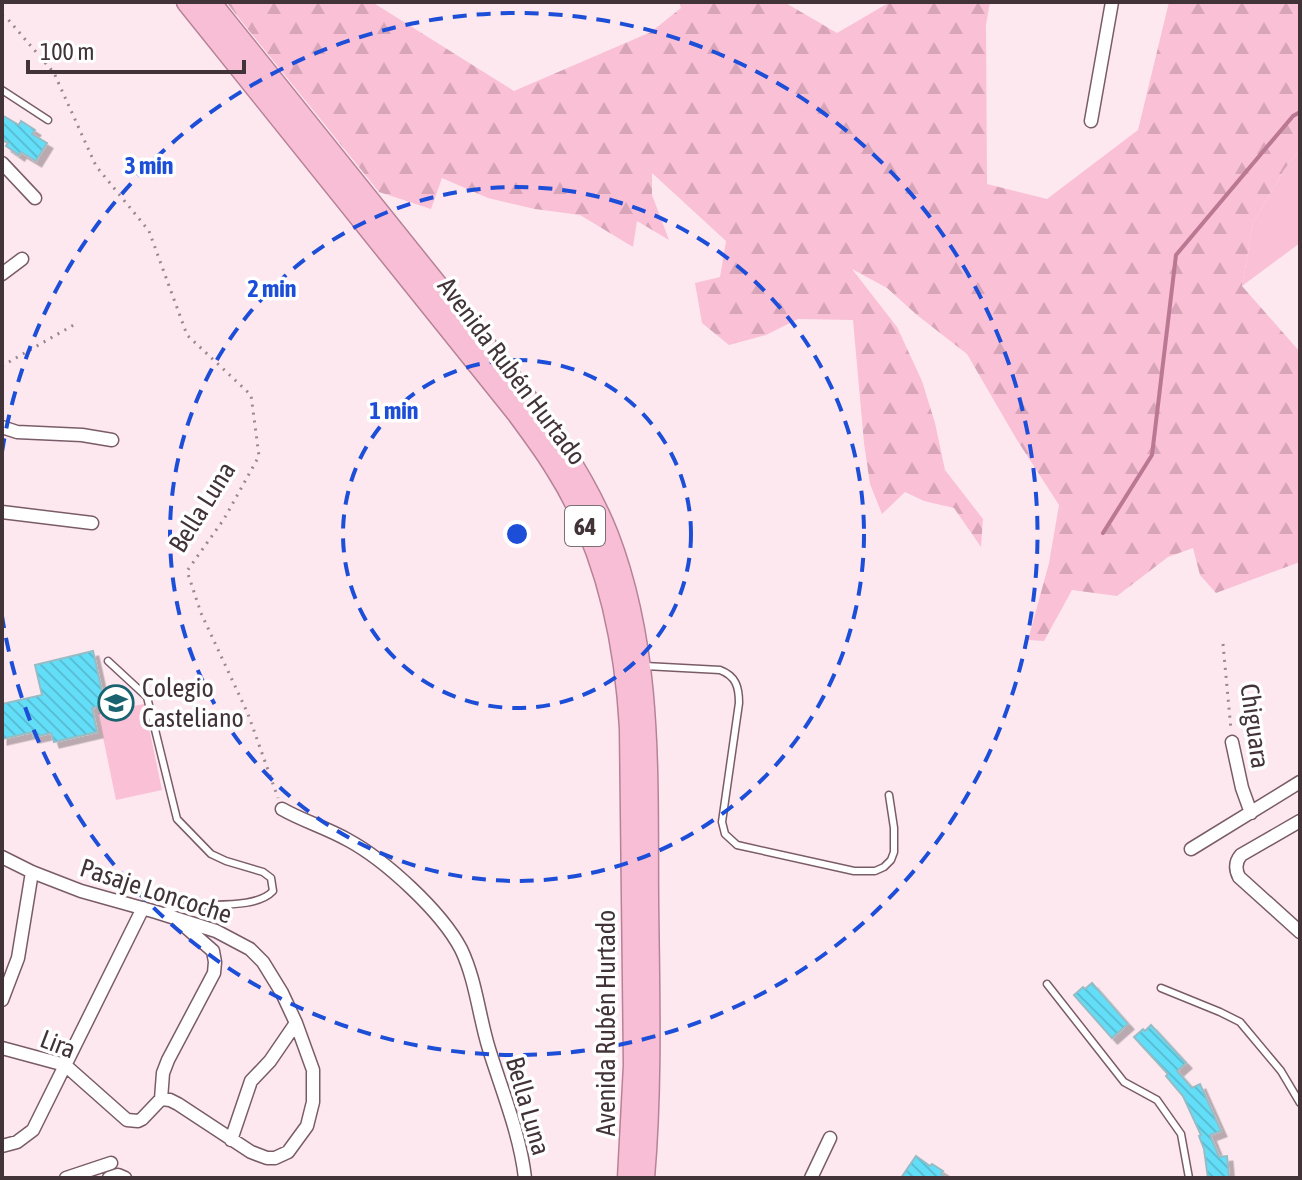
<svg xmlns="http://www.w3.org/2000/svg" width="1302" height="1180" viewBox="0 0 1302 1180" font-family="'Asap Condensed',sans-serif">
<defs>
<pattern id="forest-firs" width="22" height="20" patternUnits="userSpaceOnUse" patternTransform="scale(2)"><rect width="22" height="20" fill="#fac0d6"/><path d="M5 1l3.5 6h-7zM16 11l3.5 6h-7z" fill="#d8a5b8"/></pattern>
<pattern id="building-back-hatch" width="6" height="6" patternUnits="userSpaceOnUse" patternTransform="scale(2)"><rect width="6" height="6" fill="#64def8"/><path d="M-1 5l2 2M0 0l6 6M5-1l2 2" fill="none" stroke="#58bfd5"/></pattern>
<filter id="shadow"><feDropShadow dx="5.5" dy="5.5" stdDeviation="0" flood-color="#0004"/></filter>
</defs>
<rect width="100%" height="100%" fill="#fde8ef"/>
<path fill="#fac0d6" d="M1300 149V243L1242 286 1253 223 1284 170Z
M144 704 162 790 116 800 98 713Z"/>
<path fill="url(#forest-firs)" d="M226 2H372L514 91 651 32 681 8 679 2H784L837 33 890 2H990L986 25 987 184 1047 199 1138 130 1169 2H1300V149L1284 170 1253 223 1242 286 1300 352V562L1216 593 1200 575 1193 548 1168 557 1117 596 1072 590 1044 641 1028 640 1049 563 1059 505 1017 440 967 354 917 315 887 288 852 269 897 327 922 381 935 423 945 470 983 519 981 547 954 508 924 501 905 492 882 514 870 484 864 443 853 320 798 319 766 335 729 345 702 323 695 283 720 277 726 241 652 173V195L669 240 637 221 633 247 580 215 535 209 488 198 442 178 431 209 379 192Z"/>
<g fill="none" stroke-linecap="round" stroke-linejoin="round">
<path stroke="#ba7893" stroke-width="4" d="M1103 533 1152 455 1176 255 1293 116 1300 112"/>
</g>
<path fill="url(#building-back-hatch)" stroke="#96bcc5" stroke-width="2" filter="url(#shadow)" d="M2 115 19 125 21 121 35 130 32 134 47 143 36 161 21 152 19 155 6 146 8 143 2 140Z
M93 651 105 705 92 708 97 732 54 742 51 733 34 737 33 732 2 739V704L42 695 35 665Z
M1092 983 1128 1024 1112 1038 1074 995 1083 987 1085 989Z
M1151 1025 1186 1063 1177 1071 1192 1088 1200 1084 1221 1131 1210 1135 1219 1157 1227 1156 1229 1178H1208L1204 1149 1199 1136 1201 1135 1183 1096 1166 1076 1168 1074 1134 1037 1143 1029 1145 1031Z
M916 1156 930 1166 932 1164 943 1171 941 1174 947 1178H901Z"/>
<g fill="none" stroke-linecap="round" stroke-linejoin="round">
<defs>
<path id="service" d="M2 90 48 120
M108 661 147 697 177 819 211 854 226 861 263 872 271 878 273 891C256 909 213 903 190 906 181 907 172 909 164 911
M645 666 720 670C736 676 739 687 739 703L722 822 725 834 737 845 854 871H875L884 867 891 860 894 852V828L889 795
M1047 984 1124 1082 1157 1100 1181 1134 1189 1178
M1161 988 1220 1012 1240 1022 1281 1071 1300 1103"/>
<path id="minor" d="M1091 121 1112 2
M2 163 35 198
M2 274 22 259
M2 427 17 432 82 435 112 440
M2 512 92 523
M1232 742 1242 788 1251 813
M282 809C303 821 327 828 348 840 385 860 441 911 461 949 476 980 479 1017 489 1049 502 1091 520 1134 525 1178
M1300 821 1241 855C1235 862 1235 869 1239 877L1300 932
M1191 849 1300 782
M2 857 32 872 81 891 156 912 216 931 250 949 263 962 282 993 296 1023 313 1070V1102L307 1126 288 1152 275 1158H267L251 1152 178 1104 170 1100 161 1099
M2 1000 18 958 32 872
M2 1048 65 1065 127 1120 138 1121 142 1119 161 1099 163 1073 168 1060 214 973 215 962 213 951 180 922
M231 1140 251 1081 270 1061 296 1023
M2 1146 17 1142 33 1130 143 908
M66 1178 111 1163
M109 1178 118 1175 125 1178
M811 1178 830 1138"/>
<path id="trunk" d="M187 2 517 413C530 431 544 449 556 469 605 546 625 639 630 728L634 1065 628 1178
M210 2 502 366C543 419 583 472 608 535 653 652 647 776 648 899 649 992 652 1085 644 1178"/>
</defs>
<use href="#service" stroke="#7a5c68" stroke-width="9"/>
<use href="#minor" stroke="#7a5c68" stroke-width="15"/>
<use href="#trunk" stroke="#b78298" stroke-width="23"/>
<path stroke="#99888e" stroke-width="3" stroke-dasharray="2 6" stroke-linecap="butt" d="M2 16 6 17 54 73 96 166 149 231 187 335 251 395 259 456 224 519 187 571 201 613 248 714 278 798
M2 366 77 323
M1223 644 1231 730"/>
<use href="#service" stroke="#fff" stroke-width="6"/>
<use href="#minor" stroke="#fff" stroke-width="12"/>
<use href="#trunk" stroke="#f8bed6" stroke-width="20"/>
</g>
<g fill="none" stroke="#1d4ed8" stroke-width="4" stroke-dasharray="14 10">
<circle cx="517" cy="534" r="174"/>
<circle cx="517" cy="534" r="347"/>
<path d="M2 452A521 521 0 1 1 2 616"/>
</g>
<defs>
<symbol id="school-ring" viewBox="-11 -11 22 22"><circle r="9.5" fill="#fff" stroke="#196270" stroke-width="1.5"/><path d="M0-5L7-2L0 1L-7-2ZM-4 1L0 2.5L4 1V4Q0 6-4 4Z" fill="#196270"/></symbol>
</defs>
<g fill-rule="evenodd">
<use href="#school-ring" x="96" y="683" width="40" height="40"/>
</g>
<g text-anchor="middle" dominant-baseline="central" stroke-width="7" stroke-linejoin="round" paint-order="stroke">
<rect fill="#fff" stroke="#7a7074" stroke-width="2" x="565" y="506" width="40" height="40" rx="6"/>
<g font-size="24" font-weight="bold" fill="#413338">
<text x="585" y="526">64</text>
</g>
<g font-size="26" fill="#413338" stroke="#fff">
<text transform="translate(512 371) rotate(53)">Avenida Rubén Hurtado</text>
<text transform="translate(202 507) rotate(-58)">Bella Luna</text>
<text transform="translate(1255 726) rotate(82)">Chiguara</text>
<text transform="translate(156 891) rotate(18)">Pasaje Loncoche</text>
<text transform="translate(606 1023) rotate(-90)">Avenida Rubén Hurtado</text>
<text transform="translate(58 1044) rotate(21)">Lira</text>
<text transform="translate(528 1106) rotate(74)">Bella Luna</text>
</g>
<g font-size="26" fill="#413338" stroke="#fff" text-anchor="start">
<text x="142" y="688">Colegio<tspan x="142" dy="30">Casteliano</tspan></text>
</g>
</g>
<circle cx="517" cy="534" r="12" fill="#1d4ed8" stroke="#fff" stroke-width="4"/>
<g font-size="24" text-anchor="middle" font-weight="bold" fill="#1d4ed8" stroke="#fff" stroke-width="7" stroke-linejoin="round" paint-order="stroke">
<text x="149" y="174">3 min</text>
<text x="272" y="297">2 min</text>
<text x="394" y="419">1 min</text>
</g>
<rect width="1302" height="1180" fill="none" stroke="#413338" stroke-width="8"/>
<path d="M28 60v12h216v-12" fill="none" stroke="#413338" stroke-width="4"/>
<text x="40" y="60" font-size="24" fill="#413338" stroke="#ffffff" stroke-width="6" paint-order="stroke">100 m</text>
</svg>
